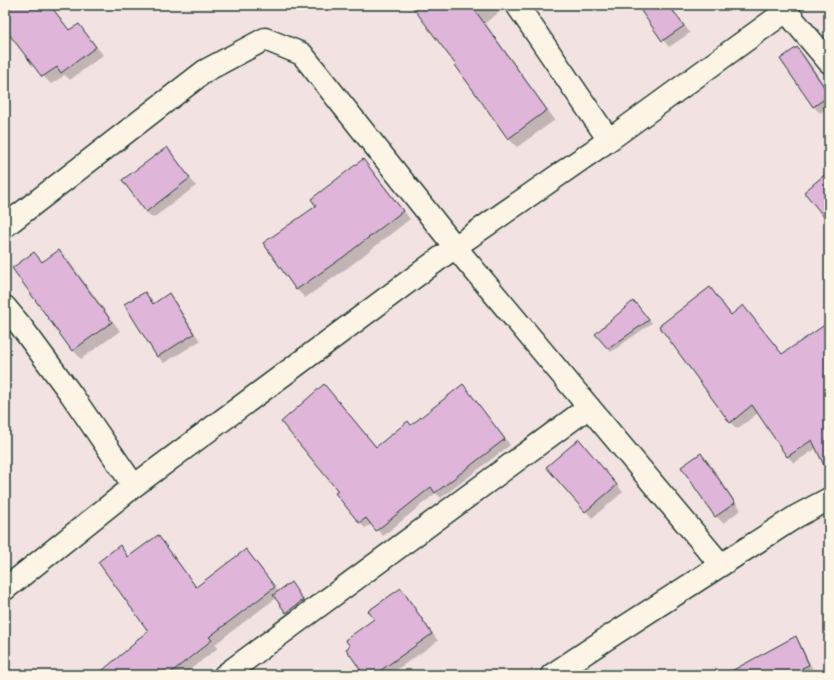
<svg xmlns="http://www.w3.org/2000/svg" width="834" height="680" viewBox="0 0 834 680" font-family="Delius,sans-serif">
<rect width="100%" height="100%" fill="#f3e2e2"/>
<filter id="ink" filterUnits="userSpaceOnUse"><feTurbulence type="fractalNoise" baseFrequency=".025" numOctaves="2"/><feDisplacementMap in="SourceGraphic" scale="8" xChannelSelector="R" yChannelSelector="G"/><feConvolveMatrix kernelMatrix="1 2 1 2 8 2 1 2 1" color-interpolation-filters="sRGB"/></filter>
<g filter="url(#ink)">
<path fill="#0003" d="M5 5H50L70 31 78 25 86 33 103 55 70 80 65 75 51 84 43 76 5 28Z
M412 5H509L485 23 555 120 517 147 508 138 457 65Z
M646 5H670L690 33 669 47 663 40Z
M797 49 804 55 829 92V107L820 113 814 107 782 60Z
M167 148 173 155 196 186 153 218 146 212 124 181Z
M363 160 371 169 410 219 350 266 305 298 297 290 265 244 318 206Z
M59 251 68 260 120 331 81 359 73 350 34 253 43 262Z
M710 288 716 295 732 315 743 306 750 313 783 355 829 323V466L817 448 794 463 788 457 758 413 737 429 730 422Z
M145 293 152 299 154 304 169 295 175 301 200 341 164 363 158 357 126 305Z
M638 307 652 323 611 352 608 349Z
M329 391 377 447 468 391 510 445 441 498 436 493 383 536 372 524 365 528 360 523 337 493 340 491Z
M585 447 623 492 592 518 548 467Z
M701 455 708 461 741 510 723 523 716 516 682 468Z
M158 536 164 543 197 588 246 550 252 557 279 592 294 587 306 603 290 616 276 598 215 644 218 648 183 675H99L150 631 120 547 129 557Z
M400 590 407 596 438 641 389 675H366L375 619Z
M795 638 800 643 813 670 806 673 807 675H726Z"/>
<path fill="#dfb5da" stroke="#1f3d34" d="M5 5H50L69 30 79 24 96 47 61 73 57 67 42 77 5 29Z
M411 5H471L547 110 508 139 455 65H456Z
M637 5H669L684 26 662 41Z
M797 47 829 94V96L813 107 780 59Z
M167 147 190 178 146 212 122 180Z
M363 159 403 211 342 258 296 290 263 243 316 206 311 199Z
M829 171V223L804 192Z
M59 250 112 322 72 351 12 268 34 252 42 262Z
M710 287 731 315 743 305 782 354 829 322V476L812 440 787 457 752 405 730 423 659 326Z
M145 292 153 304 169 293 194 334 157 357 124 304Z
M633 301 634 303 635 302 649 320 608 349 595 334Z
M324 384 376 447 408 421 411 425 463 384 505 439 435 493 431 487 376 531 366 518 359 523 335 493 338 491 281 422Z
M579 439 617 485 585 512 546 467Z
M701 453 735 503 715 517 681 467Z
M158 535 196 587 246 549 275 587 209 637 212 640 168 675H97L135 643 134 642 148 631 98 562 120 545 128 557Z
M291 582 303 600 286 613 273 595Z
M401 588 432 634 374 675H364L346 649 350 646 345 640 374 619 368 611Z
M796 636 809 665 802 668 806 675H724Z"/>
<g fill="none" stroke-linecap="round" stroke-linejoin="round">
<defs>
<path id="minor" d="M517 5 609 140
M785 5 786 11 829 62
M5 226 205 71 265 39 302 54 455 247 721 565
M5 307 20 325 71 394 134 486
M5 589 134 486 455 247 609 140 786 11
M225 675 589 407
M552 675 606 639 797 516 829 499"/>
</defs>
<use href="#minor" stroke="#1f3d34" stroke-width="25"/>
<use href="#minor" stroke="#fcf5e5" stroke-width="22"/>
</g>
</g>
<rect width="834" height="680" fill="none" stroke="#fcf5e5" stroke-width="20"/>
<rect x="10" y="10" width="814" height="660" fill="none" stroke="#1f3d34" stroke-width="1.5" filter="url(#ink)"/>
</svg>
